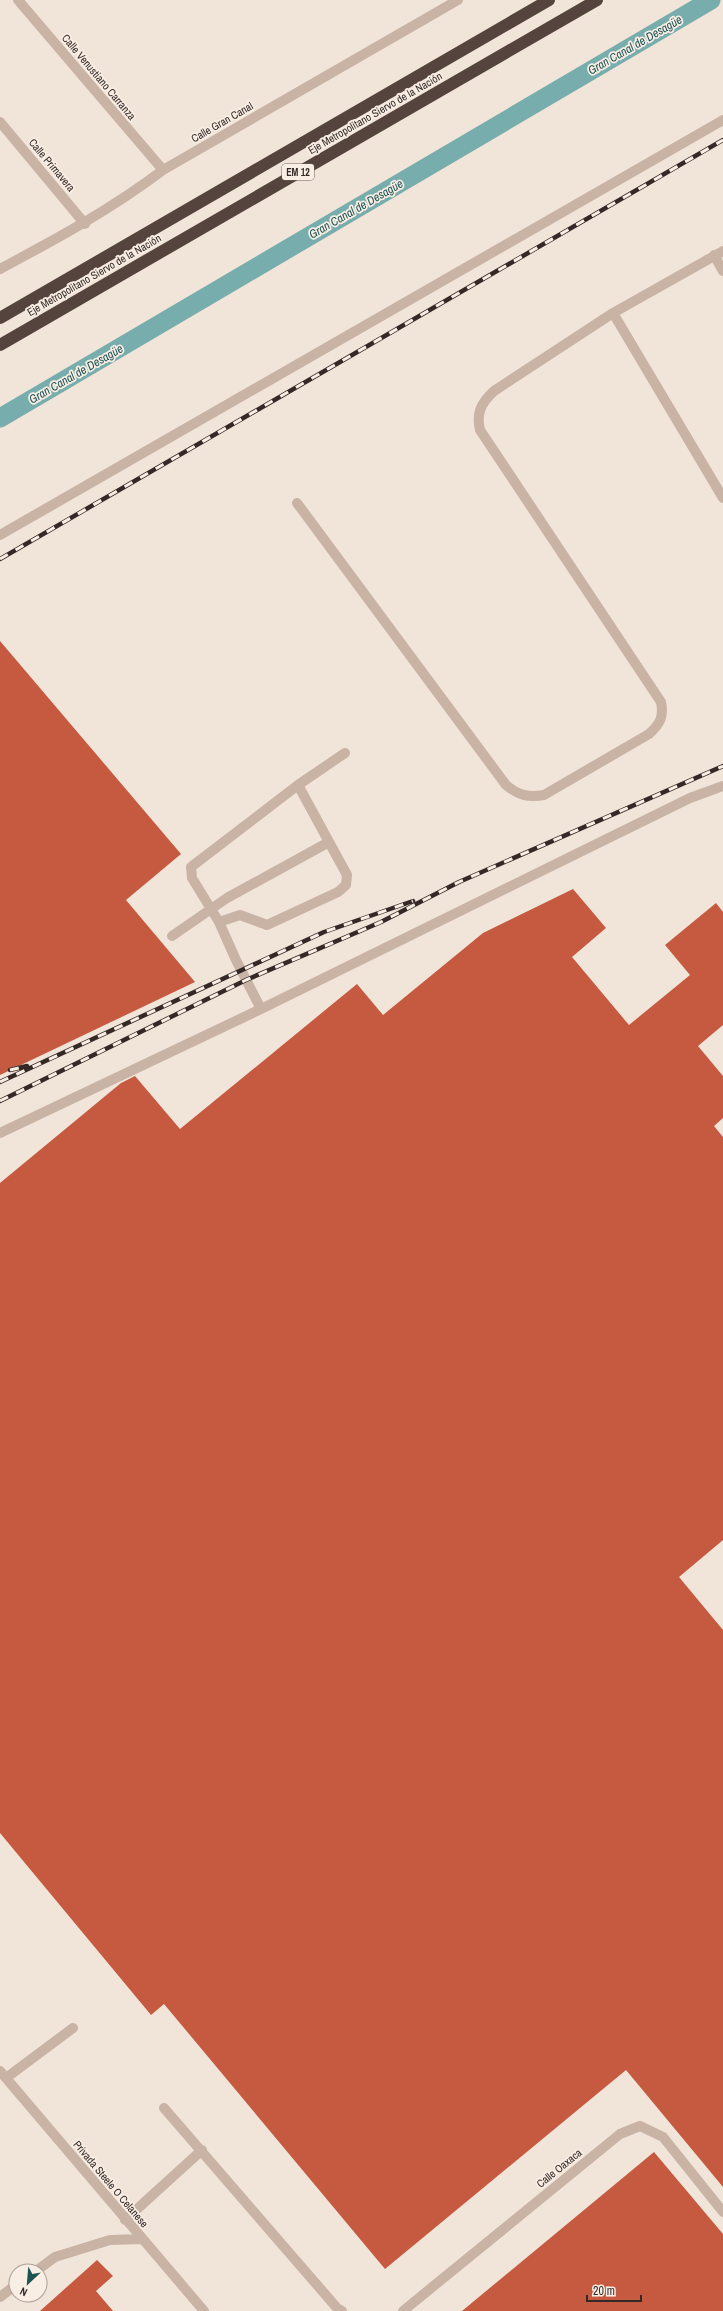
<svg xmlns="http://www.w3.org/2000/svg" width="723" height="2311" viewBox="0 0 723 2311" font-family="'Archivo Narrow',sans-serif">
<rect width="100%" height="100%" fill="#f1e4d8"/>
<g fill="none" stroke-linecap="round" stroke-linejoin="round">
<path stroke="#77adad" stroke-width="19" d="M0 418 711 0"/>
</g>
<path fill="#c55a41" d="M0 641 181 854 126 900 195 982 0 1075Z
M573 889 606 928 572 957 629 1025 690 975 665 945 716 903 723 912V1025L698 1046 723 1076V1118L714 1126 723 1137V1540L679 1577 723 1630V2187L626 2070 385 2269 164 2004 151 2015 0 1833V1183L121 1083 135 1076 180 1129 357 984 383 1015 483 933Z
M654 2152 723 2234V2311H462Z
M97 2260 113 2276 96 2291 113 2311H40Z"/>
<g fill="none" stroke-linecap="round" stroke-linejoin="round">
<path stroke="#c8b3a4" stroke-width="10" d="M18 0 163 170
M0 122 85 224
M714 255 723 271
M0 269C58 238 110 210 163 170L458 0
M613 313 723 498
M297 503 506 785C518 795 528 798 544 795L649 734C660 724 664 717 661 702L480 430C476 413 481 403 494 391L613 313 723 251
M0 535 723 120
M219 922 240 915 267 925 338 892 346 885 347 875 298 785
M172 936 227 898 329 842
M261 1009 236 960 219 922 192 878 191 867 298 785 345 753
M0 1133 261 1009 690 798 723 786
M0 2071 204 2311
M6 2078 73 2028
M164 2108 337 2308 342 2311
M125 2220 202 2150
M36 2271 55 2257 110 2240 142 2239
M0 2297 16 2285
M403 2311 620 2134 640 2126 663 2137 723 2212"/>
<path stroke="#55433d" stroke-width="12" d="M0 318 549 0
M0 345 597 0"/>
<defs>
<path id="rail" d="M0 559 723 140
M10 1070 27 1066
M0 1082 324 932 413 901
M0 1101 246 980 381 922 459 882 723 766"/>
</defs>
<use href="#rail" stroke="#342926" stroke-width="4.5"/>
<use href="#rail" stroke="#f9eee4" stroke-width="3" stroke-dasharray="9" stroke-linecap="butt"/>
</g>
<g text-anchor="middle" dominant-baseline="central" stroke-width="3.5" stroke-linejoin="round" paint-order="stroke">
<rect fill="#f9eee4" stroke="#6f645f" stroke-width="1" x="282" y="164" width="32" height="16" rx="3"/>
<g font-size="10" font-weight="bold" fill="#342926">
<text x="298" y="172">EM 12</text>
</g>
<g font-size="11" fill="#342926" stroke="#f9eee4">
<text transform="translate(99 77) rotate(50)">Calle Venustiano Carranza</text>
<text transform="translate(375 113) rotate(-30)">Eje Metropolitano Siervo de la Nación</text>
<text transform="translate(222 122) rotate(-30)">Calle Gran Canal</text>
<text transform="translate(52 165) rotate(50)">Calle Primavera</text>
<text transform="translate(94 275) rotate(-30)">Eje Metropolitano Siervo de la Nación</text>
<text transform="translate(559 2168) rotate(-39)">Calle Oaxaca</text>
<text transform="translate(111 2184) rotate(50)">Privada Steele O Celanese</text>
</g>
<g font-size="12" font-style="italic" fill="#1c5455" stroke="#f9eee4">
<text transform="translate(635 45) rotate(-30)">Gran Canal de Desagüe</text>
<text transform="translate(356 209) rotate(-30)">Gran Canal de Desagüe</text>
<text transform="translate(76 374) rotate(-30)">Gran Canal de Desagüe</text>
</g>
</g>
<g transform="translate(28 2283) rotate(206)"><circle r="19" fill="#f9eee4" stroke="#aa9f98"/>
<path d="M0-3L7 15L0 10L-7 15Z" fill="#1c5455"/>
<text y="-6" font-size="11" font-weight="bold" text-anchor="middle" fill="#342926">N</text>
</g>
<path d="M587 2295v6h54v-6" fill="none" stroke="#342926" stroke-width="2"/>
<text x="593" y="2295" font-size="12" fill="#342926" stroke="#f9eee4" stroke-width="3" paint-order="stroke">20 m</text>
</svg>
